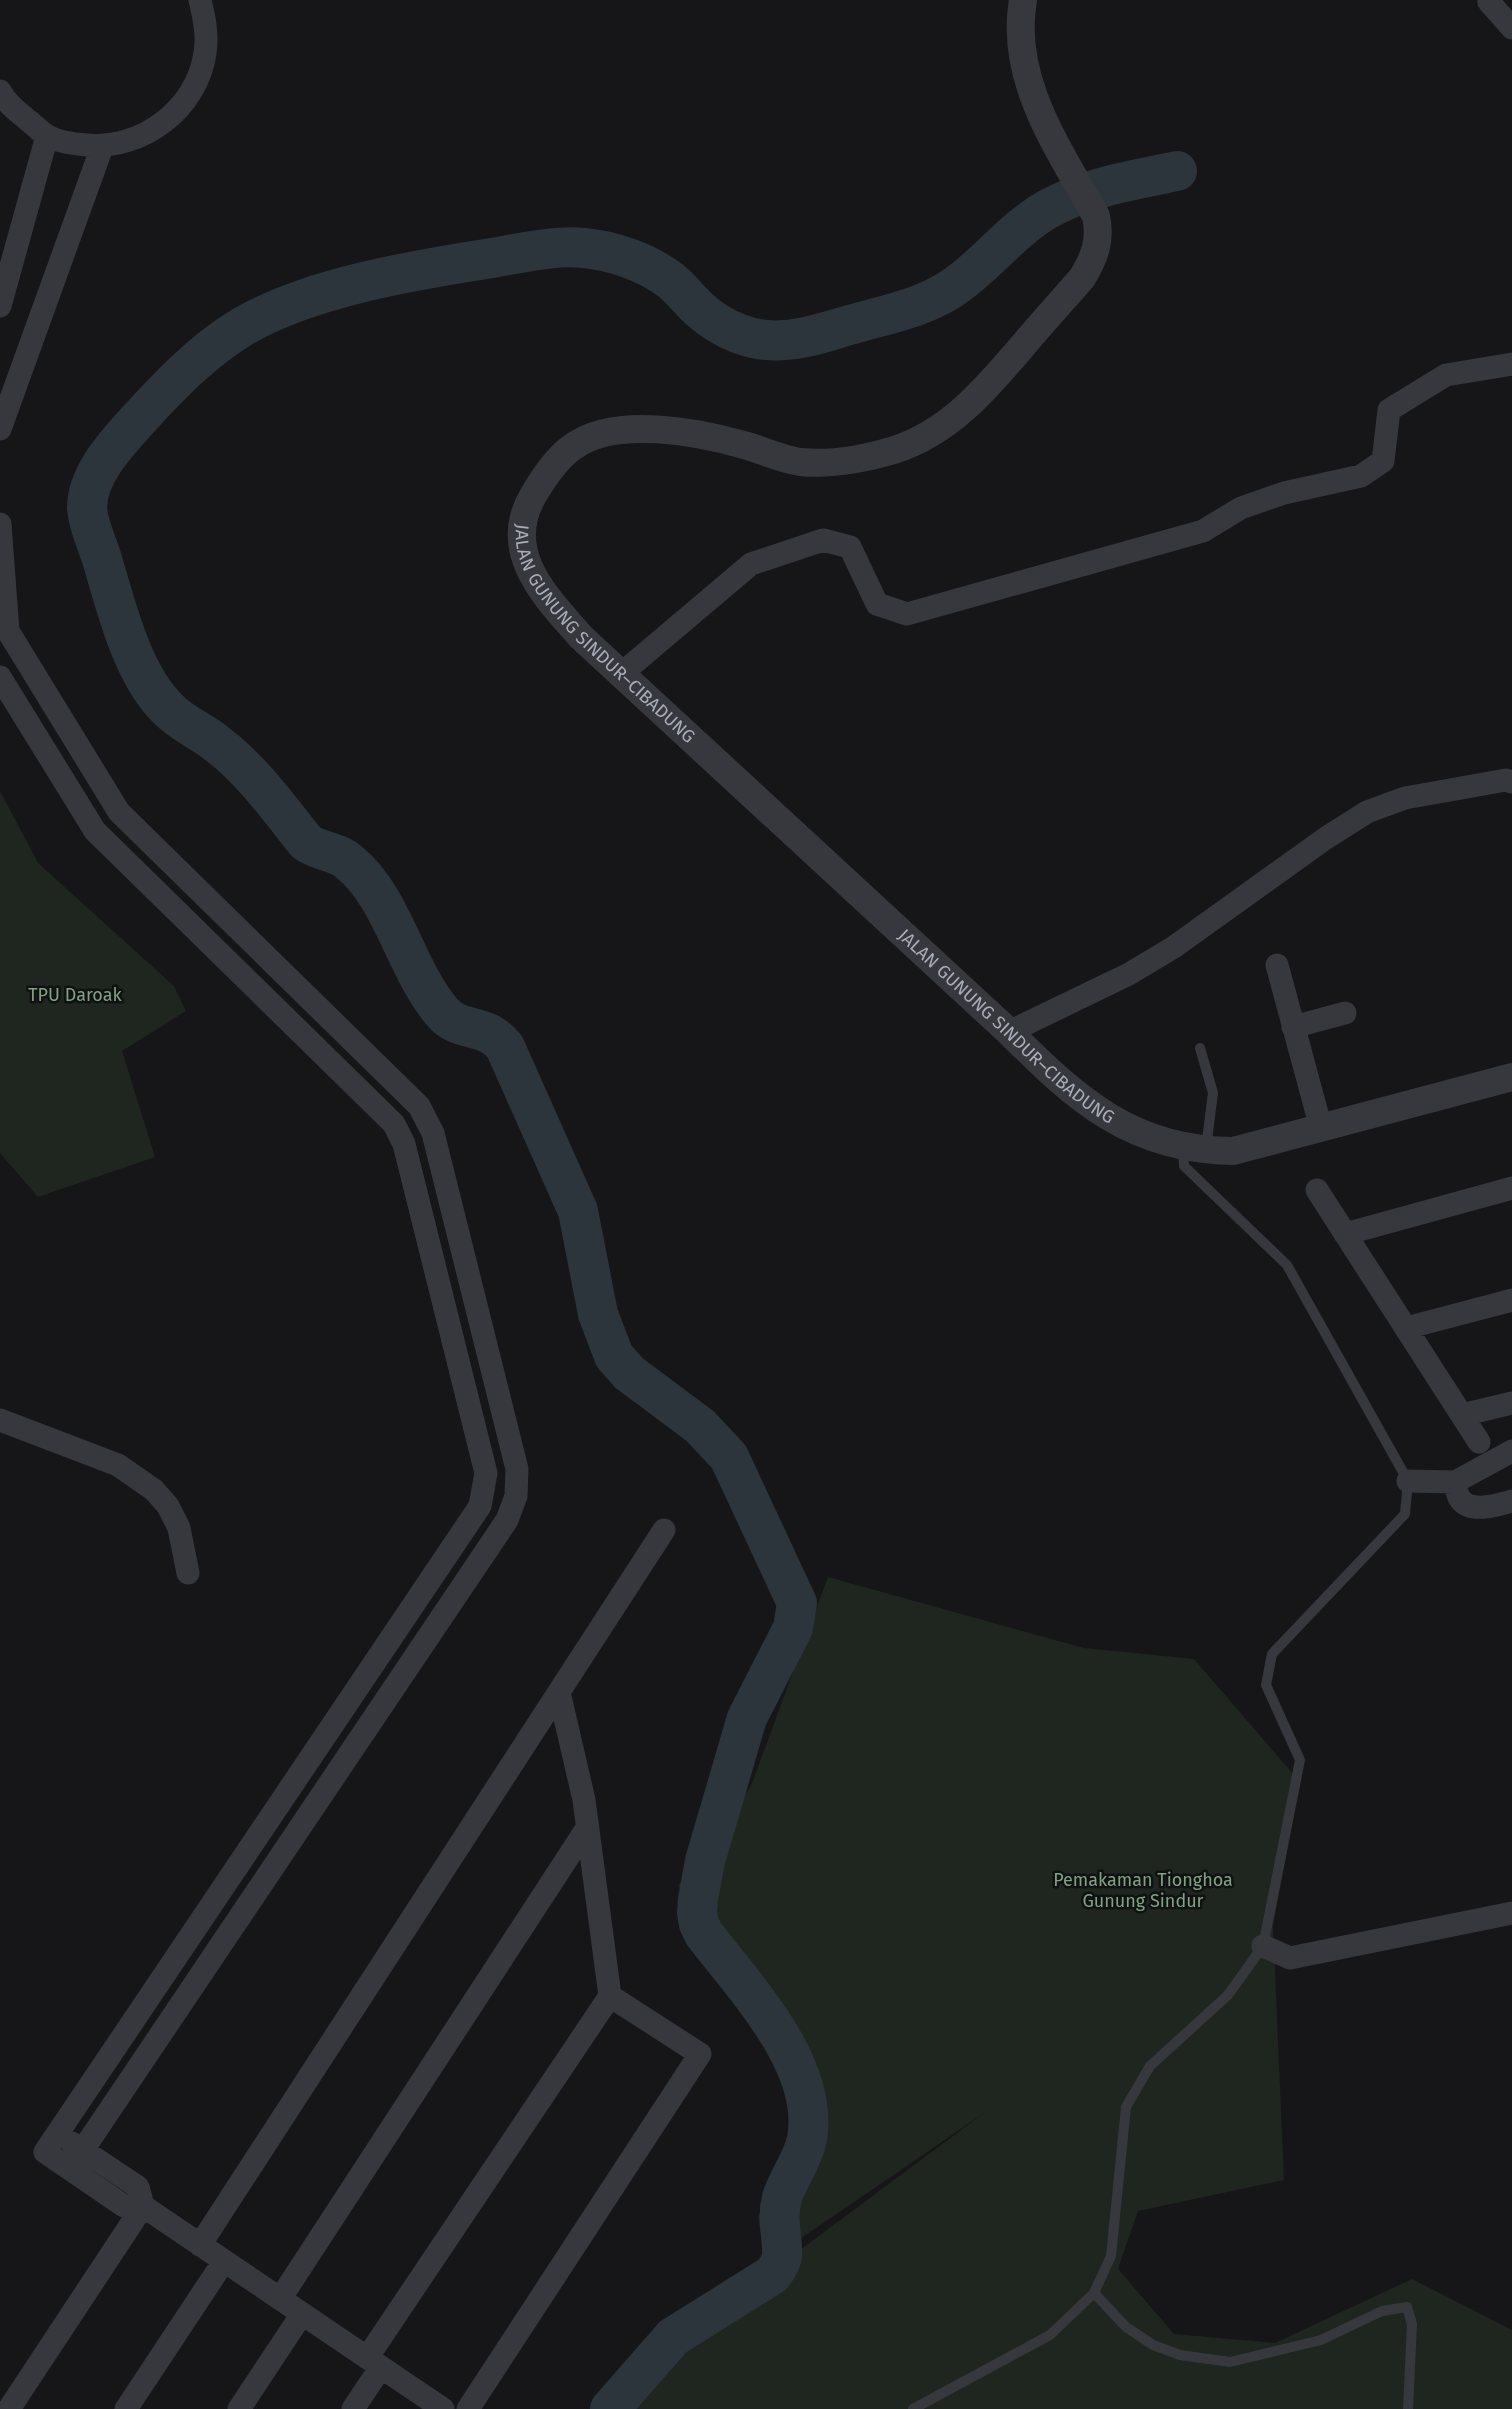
<svg xmlns="http://www.w3.org/2000/svg" width="1512" height="2409" viewBox="0 0 1512 2409" font-family="'Fira Sans',sans-serif">
<rect width="100%" height="100%" fill="#161618"/>
<path fill="#1e261f" d="M0 791 38 863 174 986 186 1011 122 1051 155 1157 38 1197 0 1153Z
M828 1577 1084 1648 1194 1659 1300 1782 1273 1926 1284 2180 1138 2211 1118 2269 1174 2334 1275 2343 1412 2279 1512 2330V2409H620L741 2294 984 2113 765 2263 758 2215 794 2172 822 2102 802 2051 718 1968 678 1886 751 1786Z"/>
<g fill="none" stroke-linecap="round" stroke-linejoin="round">
<path stroke="#2c353c" stroke-width="40" d="M610 2409 673 2337 772 2275C776 2270 781 2263 782 2256 783 2235 776 2220 782 2198 788 2178 803 2160 807 2139 820 2065 746 1989 704 1934L699 1924 697 1913 698 1899 705 1861 747 1718 793 1628 797 1603 729 1457 700 1426 629 1373 614 1356 598 1314 578 1211 505 1047C485 1021 460 1034 442 1012 406 970 392 896 349 862 337 851 319 852 306 842 278 807 252 770 216 743 201 731 181 723 168 709 131 673 116 605 101 556 96 541 88 524 87 508 87 475 116 444 136 422 167 388 202 351 242 327 310 287 415 270 492 258 522 253 553 245 584 248 614 251 646 262 670 280 681 288 689 300 699 309 722 330 753 343 784 340 808 339 834 329 857 323 892 313 929 306 958 284 990 261 1014 228 1048 209 1087 187 1134 180 1177 171"/>
<path stroke="#37383d" stroke-width="10" d="M1200 1048 1213 1093 1206 1148
M1094 2293 1126 2327 1153 2345 1180 2355 1230 2362 1321 2340 1382 2311 1407 2307 1412 2324 1408 2409
M913 2409 1050 2335 1094 2293 1111 2256 1126 2107 1150 2066 1228 1995 1263 1946 1300 1760 1266 1685 1272 1654 1405 1514 1408 1481 1287 1265 1184 1166 1183 1147"/>
<path stroke="#37383d" stroke-width="23" d="M1490 0 1489 2 1512 28
M0 91C7 104 18 112 29 121 35 126 40 131 46 135 57 142 73 144 87 145 142 150 197 109 205 53 208 35 204 17 200 0
M0 306 47 136
M0 429 102 147
M0 524 8 631 119 812 419 1106 433 1133 517 1469 516 1496 507 1520 70 2169
M621 674 751 564 823 540 850 547 877 604 907 614 1203 531 1241 508 1284 493 1361 476 1383 461 1389 410 1446 375 1512 364
M0 677 95 831 394 1124 404 1144 486 1473 480 1506 45 2152 124 2206H143L443 2409
M1277 965 1321 1128
M1293 1027 1345 1013
M1009 1032 1129 974 1174 947 1326 838 1367 812 1405 798 1506 780 1512 782
M1317 1190 1479 1442
M1345 1234 1512 1188
M1406 1328 1512 1300
M1462 1415 1512 1403
M0 1420 118 1465 154 1490 168 1506 179 1528 188 1573
M1408 1481 1455 1482 1512 1451
M1455 1482C1456 1487 1457 1495 1460 1499 1471 1514 1498 1505 1512 1501
M1263 1946 1290 1958 1512 1913
M200 2245 664 1530
M280 2299 587 1828
M367 2358 610 1996
M9 2409 143 2206 138 2187 72 2143
M126 2409 224 2261
M239 2409 302 2314
M353 2409 381 2367
M468 2409 700 2054 610 1996 584 1800 559 1692"/>
<path stroke="#37383d" stroke-width="28" id="s1" d="M1023 0C1009 80 1059 149 1096 216 1101 240 1095 257 1082 278 1061 302 1040 325 1020 349 984 391 948 433 894 450 864 459 830 465 800 462 781 459 762 450 744 445 698 432 616 416 574 446 557 457 544 477 534 494 499 551 546 597 581 637L1009 1032C1077 1100 1132 1150 1233 1151L1512 1077"/>
</g>
<g text-anchor="middle" dominant-baseline="central" stroke-width="5" stroke-linejoin="round" paint-order="stroke">
<g font-size="18" fill="#a8adb8" stroke="#111113">
<text stroke="none"><textPath href="#s1" startOffset="1122">JALAN GUNUNG SINDUR–CIBADUNG</textPath></text>
<text stroke="none"><textPath href="#s1" startOffset="1689">JALAN GUNUNG SINDUR–CIBADUNG</textPath></text>
</g>
<g font-size="18" fill="#7fa381" stroke="#111113">
<text x="75" y="995">TPU Daroak</text>
<text x="1143" y="1880">Pemakaman Tionghoa<tspan x="1143" dy="21">Gunung Sindur</tspan></text>
</g>
</g>
</svg>
